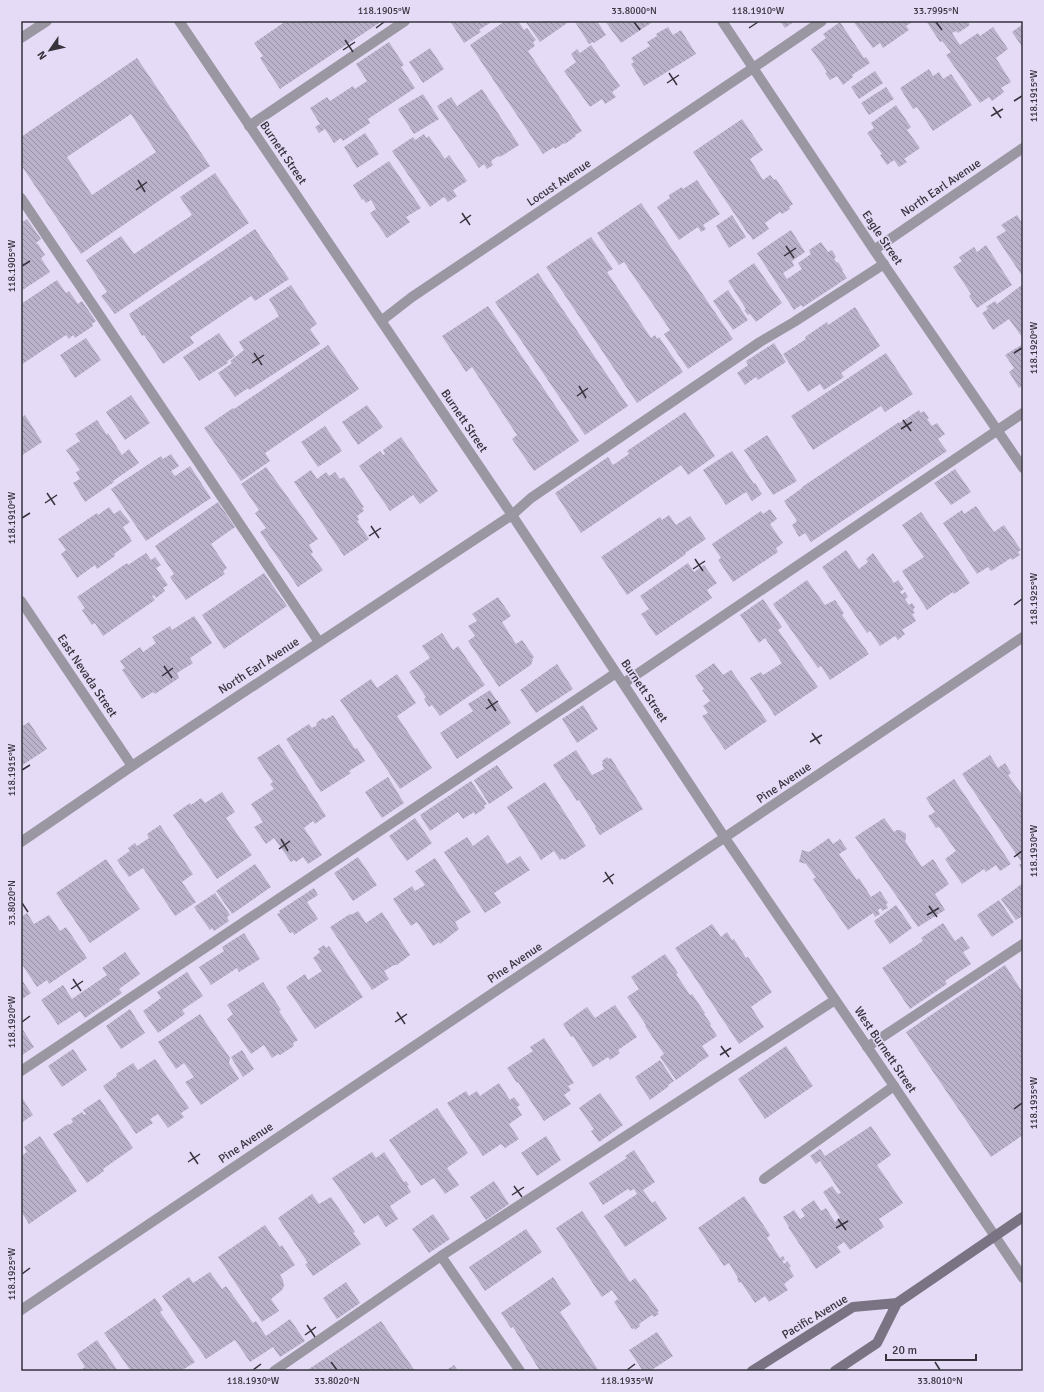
<svg xmlns="http://www.w3.org/2000/svg" width="1044" height="1392" viewBox="0 0 1044 1392" font-family="Signika,sans-serif">
<defs>
<pattern id="building-back-hatch" width="6" height="6" patternUnits="userSpaceOnUse"><rect width="6" height="6" fill="#bab1cb"/><path d="M-1 5l2 2M0 0l6 6M5-1l2 2" fill="none" stroke="#9891a6"/></pattern>
</defs>
<rect width="100%" height="100%" fill="#e5dbf6"/>
<path fill="url(#building-back-hatch)" fill-rule="evenodd" d="M286 21H377L379 23 280 89 260 58 263 56 254 43Z
M450 21H493L479 30 481 32 464 43Z
M505 21H518L524 30 527 28 536 40 533 42 535 46 528 51 582 131 575 135 576 136 565 144 564 143 555 149 554 147 543 154 470 45Z
M525 21H570L540 42Z
M576 21H597L606 35 594 43 593 42 589 44 575 22Z
M605 21H654L621 43Z
M780 21H795L785 28Z
M853 21H914L906 26 909 30 883 48 880 43 873 48Z
M926 21H971L968 22 970 25 958 33 956 31 952 33 960 45 978 33 980 36 993 27 1008 49 996 58 1011 82 1001 88 1004 92 992 101 989 97 980 103 946 55 951 52 942 41 940 42Z
M840 22 864 58 866 57 870 63 852 75 853 77 843 85 837 76 830 80 825 73 827 72 811 49 826 38 823 34Z
M1023 24V48L1012 32Z
M668 27 673 35 681 30 696 54 644 86 631 64 634 62 631 58 650 46 647 42 657 36 656 34Z
M389 42 404 65 401 67 415 88 368 119 370 123 343 141 341 138 334 143 325 129 319 133 315 127 320 124 310 108 327 97 330 101 353 86 355 89 367 81 356 64Z
M591 45 620 86 612 92 616 97 605 104 602 99 590 107 564 71 576 62 571 54 577 49 580 53Z
M430 48 444 69 423 83 409 62Z
M137 58 210 166 81 254 21 165V137ZM131 114 156 152 92 195 67 157Z
M929 69 933 76 939 72 943 79 951 74 972 105 933 131 917 107 913 109 900 88Z
M875 71 883 83 859 99 851 87Z
M886 87 894 99 869 115 861 103Z
M482 89 519 145 500 157 498 156 491 161 493 165 487 169 484 164 479 168 437 106 451 97 457 106Z
M423 94 439 119 414 134 398 109Z
M896 105 911 127 907 130 920 148 904 159 907 162 899 167 894 160 887 165 880 155 882 154 867 133 874 128 871 123Z
M742 119 763 150 750 159 763 180 770 175 774 180 776 179 793 204 789 207 790 209 782 214 780 212 765 223 769 229 753 240 749 234H748L693 152Z
M365 133 379 154 357 168 344 147Z
M424 134 426 138 429 136 445 159 449 155 467 181 453 190 457 196 448 202 444 197 430 207 392 151 413 137 415 140Z
M389 161 421 208 406 217 410 222 387 238 370 213 376 209 371 200 366 203 363 199 362 200 353 185Z
M215 173 249 223 115 314 101 296 107 292 86 260 121 236 134 254 192 215 180 197Z
M697 180 720 214 703 225 706 229 701 232 698 227 679 240 657 207 670 198 669 195 682 187 683 189Z
M641 203 733 339 688 369 664 334 670 330 624 262 619 265 597 233Z
M732 215 746 237 729 248 716 226Z
M1017 215 1021 221 1023 219V277L996 237 1006 231 1001 225Z
M27 219 41 239 36 243 37 244H38L45 255 41 258 50 272 21 291V223Z
M255 229 289 279 255 301 251 296 190 337 194 343 163 364 144 335 142 336 129 314Z
M791 230 805 252 792 261 794 266 783 273 787 279 802 269 798 263 811 254 809 250 821 242 828 252 832 250 836 257 834 259 837 263 838 262 843 270 842 271 847 278 803 307 801 305 794 310 757 253Z
M591 237 613 269 607 272 651 338 655 335 657 339 659 337 683 372 637 403 546 267Z
M986 245 1012 285 977 308 969 296 971 294 953 267 962 261 959 257 974 247 977 252Z
M754 263 782 303 756 322 750 314 748 315 744 310 746 309 728 281Z
M538 273 628 406 585 435 495 302Z
M57 280 66 293 69 291 78 304 82 301 96 321 92 324 93 326 75 338 73 335 69 339 66 335 21 365V304Z
M1023 284V336L1022 337 1009 319 993 330 982 313 988 309 986 307 995 301 997 304Z
M291 285 317 324 310 329 320 344 249 390 248 388 235 397 218 373 232 363 230 361 244 350 239 342 279 316 269 299Z
M728 290 748 320 733 330 713 301Z
M488 306 579 441 534 471 512 439 517 435 472 367 466 372 442 336Z
M855 307 880 346 841 373 844 377 824 390 820 384 808 392 783 354 806 339 805 337 827 322 828 325Z
M219 333 235 356 227 361 228 363 199 381 183 357Z
M86 338 101 360 75 378 60 355Z
M774 343 786 362 758 380 756 377 745 385 737 373 748 365 746 361Z
M1023 344V385L1019 388 1009 372 1014 368 1005 355Z
M328 345 359 389 265 453 270 461 241 481 204 428 233 408 234 409Z
M886 353 913 394 885 412 881 406 813 450 791 416Z
M131 395 150 423 125 440 106 412Z
M367 405 383 427 358 445 342 422Z
M919 410 921 413 924 411 929 418 927 419 932 426 937 423 945 434 938 439 947 451 811 542 805 533 799 537 792 525 797 521 784 501 802 488V487L899 422 900 423Z
M685 412 715 456 688 475 681 465 581 533 555 493 608 457 613 465 629 454 627 451Z
M25 415 42 442 21 456V417Z
M97 420 107 435 108 433 122 455 129 449 139 463 113 481 114 482 85 502 73 483 80 479 76 472 80 470 66 450 80 441 75 434Z
M325 426 342 451 318 467 301 442Z
M767 435 797 481 773 495 744 450Z
M401 437 438 491 420 504 413 495 390 511 359 466 380 451 383 455 385 454 383 450Z
M732 451 754 484 755 483 762 494 752 501 746 492 726 505 703 470Z
M171 454 179 466 171 471 175 476 190 466 211 498 146 541 111 489 161 456 163 459Z
M266 467 318 539 309 545 313 552 311 554 323 570 298 587 260 532 266 528 255 513 259 510 241 484Z
M955 469 971 492 951 505 934 483Z
M311 470 317 479 326 472 329 476 335 472 340 479 344 477 364 507 362 508 364 511 357 516 359 520 357 521 369 539 344 556 294 482Z
M218 502 235 527 211 544 227 568 223 571 225 574 186 600 170 577 174 574 155 546Z
M976 506 994 532 1004 525 1021 550 1018 552 1020 555 1012 560 1011 558 991 571 988 567 977 574 943 523 962 510 964 514Z
M109 507 114 514 120 510 130 522 123 527 132 541 114 554 115 556 97 569 95 565 77 578 61 554 66 550 58 539 97 513 98 515Z
M770 509 777 519 770 524 783 543 776 548 778 552 733 582 718 560 721 558 712 544 761 511 763 514Z
M921 512 970 583 954 594 953 592 927 610 902 571 924 557 902 525Z
M669 515 676 525 690 516 706 539 685 553 686 554 627 595 601 557 660 517 662 520Z
M846 550 859 569 868 562 866 559 873 553 894 583 898 580 904 589 900 592 902 594 905 592 908 597 905 599 909 605 912 603 915 607 913 610 915 613 912 614 916 621 902 630 905 634 898 640 895 636 880 646 870 631 867 633 822 567Z
M146 553 151 560 155 557 161 565 156 568 168 585 163 588 165 591 156 598 154 595 152 596 155 600 103 636 95 623 92 625 82 610 85 608 77 597 127 563 128 565Z
M688 563 694 572 704 565 717 583 707 590 712 598 656 636 641 614 649 609 640 596Z
M264 573 287 606 224 649 202 615Z
M807 580 825 605 835 600 844 613 842 615 869 654 830 680 821 666 818 668 773 604Z
M498 597 511 616 502 622 516 644 522 640 534 657 532 659 533 661 531 663 532 664 499 687 468 641 475 636 468 626 477 621 472 614Z
M763 599 782 627 778 630 818 687 775 716 750 678 761 672 763 675 782 663 765 638 759 643 740 615Z
M194 616 212 643 190 658 193 663 177 673 179 678 155 694 153 692 142 699 122 670 125 668 120 661 140 647 143 652 156 643 152 637 170 626 172 630Z
M442 633 453 650 458 646 485 685 440 716 432 705 429 707 424 699 426 697 409 672 430 658 422 646Z
M714 663 723 675 731 670 767 721 725 750 702 716 708 713 703 706 710 701 702 690 704 689 695 676Z
M557 664 573 689 536 713 520 690Z
M397 674 416 703 397 716 432 768 400 789 340 700 371 679 377 688Z
M490 690 511 723 457 759 440 733 473 711 468 704Z
M583 705 598 729 577 743 562 719Z
M333 715 355 749 357 748 365 761 349 771 351 773 321 792 286 739 309 724 312 728 317 725 316 723 323 718 325 720Z
M29 722 47 749 21 766V727Z
M279 744 326 816 315 824 313 821 304 828 322 855 308 864 303 857 296 862 294 860 291 862 274 838 266 844 254 827 263 822 251 804 274 789 270 784 273 782 257 758Z
M576 750 592 775 604 769 602 764 603 763 602 761 607 757 608 759 611 758 643 809 600 835 595 828 596 827 579 800 577 801 553 765Z
M990 755 998 768 1005 763 1011 773 1008 775 1023 796V871L1019 865 1022 863 962 774Z
M497 765 513 788 489 804 474 780Z
M388 777 404 803 382 818 365 792Z
M954 779 1011 864 1000 871 996 865 986 872 984 869 962 884 945 859 956 851 939 827 936 828 928 816 935 812 926 798Z
M471 781 487 804 484 806 485 808 475 815 474 812 463 819 458 812 430 831 420 815Z
M545 782 586 846 564 860 563 858 560 860 554 851 541 860 507 807Z
M222 792 235 812 226 818 252 855 217 879 173 815 190 803 191 805 201 798 205 803Z
M415 818 432 843 407 861 389 836Z
M884 818 894 832 897 830H900L906 834V838L905 841 922 867 933 859 949 884 935 894 945 910 918 927 855 837Z
M160 825 193 874 182 882 196 902 175 916 143 868 129 877 117 860 130 851 128 848 135 843 137 846 149 838 147 834Z
M488 835 507 864 520 856 530 870 494 893 501 903 485 913 444 852 467 837 473 846Z
M829 838 833 844 840 839 847 849 839 854 857 880 859 878 871 897 880 891 888 903 886 904 888 908 882 911 881 908 878 910 880 914 875 917 873 913 848 930 813 879 816 877 806 864 799 862 802 850 809 852Z
M358 857 377 885 353 901 334 873Z
M435 858 471 912 455 922 459 929 440 944 439 942 433 946 417 922 411 926 393 899 412 886 415 891 425 885 415 871Z
M106 859 140 909 90 943 56 893Z
M255 864 271 887 232 914 216 891Z
M1023 883V916L1016 920 1001 899Z
M314 888 318 895 307 902 318 919 294 935 293 932 290 933 277 914 280 913 279 911Z
M215 893 230 915 227 917 229 921 214 931 212 928 210 930 194 907Z
M999 900 1014 922 992 937 977 915Z
M896 905 912 928 890 944 874 921Z
M358 911 366 923 382 912 410 955 397 965H394L384 971 389 979 372 990 330 927 350 914 351 915Z
M27 913 34 924 49 915 60 931 66 927 87 958 49 984 47 980 37 987 21 963V917Z
M943 923 955 941 962 936 970 948 963 952 971 964 945 981 947 984 910 1009 882 968 923 941 921 938Z
M712 924 721 937 727 932 732 940 734 939 746 958 748 957 772 992 751 1007 764 1027 739 1044 675 948Z
M244 933 260 959 239 972 237 968 211 985 199 967 224 951 222 947Z
M324 945 326 948 329 946 363 997 315 1029 286 987 305 974 308 980 322 971 313 958 320 952 318 949Z
M125 952 140 974 119 989 122 993 85 1018 80 1011 58 1025 41 1000 63 985 72 999 107 975 102 968Z
M665 954 678 973 676 974 690 995 692 994 705 1013 704 1014 711 1024 710 1025 717 1036 702 1046 709 1056 697 1064V1065L676 1080 660 1057 664 1054 645 1026 646 1025 627 997 639 989 631 977Z
M1005 965 1023 993V1135L991 1157 906 1032Z
M187 972 203 996 182 1010 185 1014 158 1033 143 1011 161 998 157 992Z
M21 979 31 993 21 1000Z
M263 982 281 1010 279 1011 298 1040 293 1043 294 1046 280 1055 278 1054 272 1058 264 1045 251 1054 227 1019 233 1014 227 1005Z
M615 1005 637 1037 618 1050 620 1053 610 1060 608 1057 593 1067 573 1036 571 1037 563 1024 587 1007 595 1018Z
M130 1009 145 1033 121 1049 106 1026Z
M200 1014 230 1058 229 1063 239 1079 201 1105 185 1082 194 1077 184 1063 176 1069 158 1042Z
M21 1027 34 1047 21 1056Z
M544 1038 574 1083 568 1086 571 1090 564 1095 571 1104 544 1121 518 1082 517 1083 507 1068 533 1051 530 1047Z
M786 1046 813 1086 765 1119 738 1079Z
M73 1049 87 1070 62 1087 48 1066Z
M242 1050 254 1069 243 1077 231 1057Z
M155 1059 189 1108 181 1113 184 1117 168 1128 158 1114 150 1119 153 1123 136 1134 103 1086 117 1076 116 1074 133 1063 138 1070Z
M660 1060 674 1081 668 1085 669 1086 650 1100 635 1077Z
M499 1083 510 1100 514 1097 520 1105 517 1107 522 1115 509 1124 519 1139 505 1148 501 1144 483 1156 447 1103 466 1091 469 1096 477 1091 480 1096Z
M600 1093 623 1125 599 1142 591 1131 594 1129 579 1108Z
M21 1096 33 1115 21 1123Z
M100 1099 133 1148 103 1169 104 1171 87 1183 53 1134 68 1124 69 1125 73 1122 71 1119 82 1112 84 1115 86 1114 83 1110Z
M437 1108 468 1153 447 1168 459 1185 445 1194 434 1178 421 1186 389 1140Z
M871 1126 891 1155 877 1165 903 1203 879 1219 884 1227 850 1250 844 1242 837 1247 841 1252 816 1269 788 1227H789L783 1217 794 1210 800 1219 805 1216 801 1209 814 1200 821 1211 826 1208 835 1222 840 1218 823 1192 832 1186 838 1194 841 1193 820 1161 816 1164 810 1156 820 1149 825 1156Z
M40 1136 77 1191 29 1224 21 1211V1156L27 1152 24 1147Z
M546 1136 561 1160 537 1176 521 1153Z
M634 1150 655 1182 643 1190 652 1203 655 1201 667 1219 625 1247 604 1216 637 1194 634 1189 630 1191 628 1189 603 1205 589 1183 627 1158 625 1156Z
M372 1152 376 1158 384 1152 404 1182 406 1181 409 1185 407 1186 411 1192 390 1206 398 1219 386 1227 378 1215 364 1224 332 1178Z
M494 1181 509 1204 486 1220 470 1197Z
M312 1194 319 1204 331 1197 355 1232 353 1233 361 1244 313 1276 305 1264 308 1263 278 1218Z
M744 1196 770 1235 767 1238 780 1258 783 1256 785 1260 782 1261 784 1264 787 1261 791 1266 789 1268 794 1276 784 1284 788 1290 769 1302 765 1296 755 1303 741 1282 739 1283 737 1279 738 1278 729 1263 724 1266 698 1228Z
M582 1211 630 1282 635 1278 659 1311 657 1312 659 1314 654 1317 652 1315 639 1324 640 1326 635 1330 634 1328 632 1329 614 1302 618 1299 612 1290 602 1297 556 1228Z
M433 1214 450 1239 429 1253 412 1229Z
M265 1225 280 1247 282 1245 295 1265 280 1275 283 1280 284 1286 282 1290 271 1299 279 1311 262 1322 218 1257Z
M526 1229 542 1252 485 1291 469 1267Z
M210 1272 222 1289 226 1286 253 1323 256 1321 266 1336 290 1319 305 1341 280 1357 273 1347 250 1362 235 1340 206 1359 162 1296 189 1277 193 1283Z
M553 1277 571 1304 560 1312 599 1371H540L513 1327 511 1328 501 1313Z
M346 1282 360 1303 337 1319 323 1298Z
M155 1298 163 1310 160 1312 195 1362 181 1371H131L104 1333Z
M381 1321 415 1371H306Z
M657 1332 673 1356 650 1371H643L629 1350Z
M97 1340 118 1371H79L85 1367 77 1354Z
M454 1365 458 1371H445Z"/>
<g fill="none" stroke-linecap="round" stroke-linejoin="round">
<path stroke="#9a96a2" stroke-width="10" d="M21 38 47 21
M753 68 822 21
M249 126 405 21
M21 198 319 642
M512 515 531 498 760 342 794 322 884 264
M624 683 1023 413
M867 1047 1023 944
M21 1071 616 673
M764 1179 894 1086
M441 1256 520 1371
M274 1371 441 1256 835 1000"/>
<path stroke="#9a96a2" stroke-width="10" d="M179 21 512 515 725 838 894 1086 1023 1278
M722 21 874 250 1023 468
M874 250 1023 148
M381 321 412 297 753 68
M21 601 132 766
M21 842 132 766 512 515
M21 1310 1023 637"/>
<path stroke="#797383" stroke-width="10" d="M752 1371 853 1307 897 1303 1023 1217
M835 1371 877 1343 897 1303"/>
</g>
<path fill="none" stroke="#36333d" stroke-width="1.5" d="M634 22 640 30M936 22 942 30M376 28 384 22M749 28 758 22M345 40 353 52M343 50 355 42M669 73 677 85M667 83 679 75M1014 101 1022 96M993 107 1001 118M991 116 1003 109M138 180 145 192M136 190 147 182M462 213 470 225M460 223 471 215M786 246 794 258M784 256 796 248M22 266 30 261M254 353 262 365M1014 353 1022 348M252 363 264 355M579 386 586 398M577 396 588 388M903 420 911 431M901 429 912 422M47 493 55 505M45 503 57 495M22 518 30 513M371 526 379 538M369 536 381 528M695 559 703 571M693 569 705 561M1014 605 1022 599M164 666 172 678M162 676 173 668M488 699 496 711M486 709 498 701M812 733 820 744M810 742 822 735M22 770 30 765M281 839 288 851M279 849 290 841M1014 857 1022 851M605 872 613 884M603 882 614 874M22 903 28 912M929 906 937 917M927 915 939 908M73 979 81 991M71 989 83 981M397 1012 405 1024M22 1022 30 1016M395 1022 407 1014M721 1046 729 1057M720 1055 731 1048M1014 1109 1022 1103M190 1152 198 1164M188 1162 200 1154M514 1186 522 1197M512 1195 524 1187M838 1219 846 1230M836 1228 848 1221M22 1274 30 1268M307 1325 315 1337M305 1335 316 1327M331 1362 337 1370M935 1362 940 1370M253 1370 261 1364M627 1370 635 1364"/>
<g text-anchor="middle" dominant-baseline="central" stroke-width="3" stroke-linejoin="round" paint-order="stroke">
<g font-size="12" fill="#36333d" stroke="#e5dbf6">
<text transform="translate(283 153) rotate(56)">Burnett Street</text>
<text transform="translate(559 183) rotate(-34)">Locust Avenue</text>
<text transform="translate(941 188) rotate(-34)">North Earl Avenue</text>
<text transform="translate(882 238) rotate(56)">Eagle Street</text>
<text transform="translate(464 421) rotate(56)">Burnett Street</text>
<text transform="translate(259 666) rotate(-33)">North Earl Avenue</text>
<text transform="translate(87 676) rotate(56)">East Nevada Street</text>
<text transform="translate(644 691) rotate(56)">Burnett Street</text>
<text transform="translate(784 783) rotate(-34)">Pine Avenue</text>
<text transform="translate(515 963) rotate(-34)">Pine Avenue</text>
<text transform="translate(885 1050) rotate(56)">West Burnett Street</text>
<text transform="translate(246 1143) rotate(-34)">Pine Avenue</text>
<text transform="translate(815 1317) rotate(-31)">Pacific Avenue</text>
</g>
</g>
<rect width="1044" height="1392" fill="none" stroke="#e5dbf6" stroke-width="44"/>
<g transform="translate(50 50) rotate(236)" stroke="#e5dbf6" stroke-width="3" paint-order="stroke">
<path d="M0-3L7 15L0 10L-7 15Z" fill="#36333d"/>
<text y="-6" font-size="11" font-weight="bold" text-anchor="middle" fill="#36333d">N</text>
</g>
<path d="M886 1354v6h90v-6" fill="none" stroke="#36333d" stroke-width="2"/>
<text x="892" y="1354" font-size="12" fill="#36333d" stroke="#e5dbf6" stroke-width="3" paint-order="stroke">20 m</text>
<rect x="22" y="22" width="1000" height="1348" fill="none" stroke="#36333d" stroke-width="1.5"/>
<g font-size="10" text-anchor="middle" fill="#36333d">
<text x="384" y="14">118.1905°W</text>
<text x="634" y="14">33.8000°N</text>
<text x="758" y="14">118.1910°W</text>
<text x="936" y="14">33.7995°N</text>
<text transform="translate(1033 96) rotate(-90)" y="4">118.1915°W</text>
<text transform="translate(11 266) rotate(-90)" y="4">118.1905°W</text>
<text transform="translate(1033 348) rotate(-90)" y="4">118.1920°W</text>
<text transform="translate(11 518) rotate(-90)" y="4">118.1910°W</text>
<text transform="translate(1033 599) rotate(-90)" y="4">118.1925°W</text>
<text transform="translate(11 770) rotate(-90)" y="4">118.1915°W</text>
<text transform="translate(1033 851) rotate(-90)" y="4">118.1930°W</text>
<text transform="translate(11 903) rotate(-90)" y="4">33.8020°N</text>
<text transform="translate(11 1022) rotate(-90)" y="4">118.1920°W</text>
<text transform="translate(1033 1103) rotate(-90)" y="4">118.1935°W</text>
<text transform="translate(11 1274) rotate(-90)" y="4">118.1925°W</text>
<text x="253" y="1384">118.1930°W</text>
<text x="337" y="1384">33.8020°N</text>
<text x="627" y="1384">118.1935°W</text>
<text x="940" y="1384">33.8010°N</text>
</g>
</svg>
